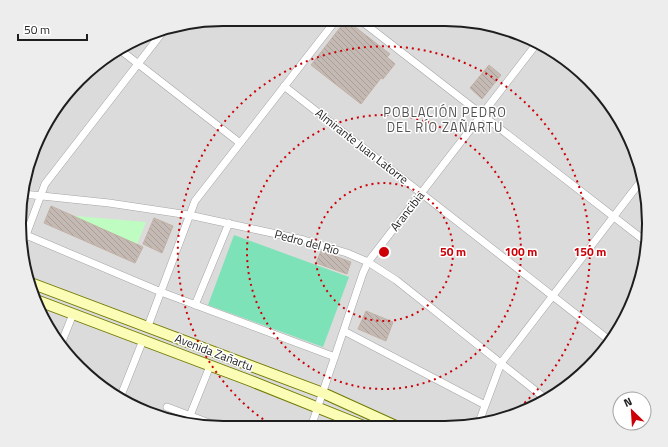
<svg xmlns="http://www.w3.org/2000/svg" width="668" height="447" viewBox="0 0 668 447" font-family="'Titillium Web',sans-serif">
<defs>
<pattern id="building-back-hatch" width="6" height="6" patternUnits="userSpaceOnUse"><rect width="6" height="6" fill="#c4bab3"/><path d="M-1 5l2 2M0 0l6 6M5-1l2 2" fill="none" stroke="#a89f9a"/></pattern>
</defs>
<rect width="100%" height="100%" fill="#f0ebe4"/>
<path fill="#dcdbdb" d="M224 19 471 21 535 40 580 70 628 133 649 210 638 289 598 359 535 407 458 428 197 426 133 407 88 377 47 326 26 276 19 210 34 145 61 99 110 54 158 30Z"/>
<path fill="#befcc1" d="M64 215 146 222 136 247Z"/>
<path fill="#7ee2b9" d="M234 235 349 277 323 347 208 305Z"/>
<path fill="url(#building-back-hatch)" stroke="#c2b1a5" d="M346 20 390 54 387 57 395 64 383 79 381 78 361 104 311 65Z
M489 65 501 75 482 99 470 88Z
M51 206 143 247 135 263 44 223Z
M154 218 173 226 162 253 143 244Z
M321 251 351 262 347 274 316 263Z
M366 311 393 322 386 341 358 329Z"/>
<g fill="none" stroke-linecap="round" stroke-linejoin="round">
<defs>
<path id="street" d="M360 20 645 241
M119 49 240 143
M284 86 609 340
M23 194 109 203 189 215 304 240 347 253 368 262 396 280 546 399
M26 235 161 292 335 357
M23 243 45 184 165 29
M195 305 229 223
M148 326 195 201 336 20
M344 331 485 405
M61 344 73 314
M120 398 143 340
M167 407 217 426
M479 422 501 363 641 181
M187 423 210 366
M311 427 363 273 368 262 538 42"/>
<path id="secondary" d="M28 282 323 393 398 427
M36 300 251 381 366 427"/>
</defs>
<use href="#street" stroke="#a5a5a5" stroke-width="8"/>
<use href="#secondary" stroke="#707a00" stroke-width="12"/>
<use href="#street" stroke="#fff" stroke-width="7"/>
<use href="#secondary" stroke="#fbfcb5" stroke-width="10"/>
</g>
<g fill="none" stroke="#cc0006" stroke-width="2" stroke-dasharray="2 4">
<circle cx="384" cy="252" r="69"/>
<circle cx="384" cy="252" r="137"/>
<path d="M273 426A206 206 0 1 1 514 412"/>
</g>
<g text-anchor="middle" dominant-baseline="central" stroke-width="3" stroke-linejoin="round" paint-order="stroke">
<g font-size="12" fill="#1e1e1e" stroke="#fff">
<text transform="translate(362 146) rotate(38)">Almirante Juan Latorre</text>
<text transform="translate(407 211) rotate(-52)">Arancibia</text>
<text transform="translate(307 242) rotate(15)">Pedro del Río</text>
<text transform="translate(214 352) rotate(21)">Avenida Zañartu</text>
</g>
<g font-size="13" letter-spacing="1" fill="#515151" stroke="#fff">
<text x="445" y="112">POBLACIÓN PEDRO<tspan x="445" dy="15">DEL RÍO ZAÑARTU</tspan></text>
</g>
</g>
<path d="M0 0H668V447H0ZM223 26H445A197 197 0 0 1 642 223V224A197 197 0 0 1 445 421H223A197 197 0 0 1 26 224V223A197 197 0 0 1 223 26Z" fill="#ededed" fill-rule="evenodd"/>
<path fill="none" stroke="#1e1e1e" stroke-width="2" d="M223 26H445A197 197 0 0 1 642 223V224A197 197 0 0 1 445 421H223A197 197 0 0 1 26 224V223A197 197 0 0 1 223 26Z"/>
<circle cx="384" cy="252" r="6" fill="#cc0006" stroke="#fff" stroke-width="2"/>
<g font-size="12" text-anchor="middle" font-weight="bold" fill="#cc0006" stroke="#fff" stroke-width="3" stroke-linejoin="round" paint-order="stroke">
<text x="453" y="256">50 m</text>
<text x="521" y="256">100 m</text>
<text x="590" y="256">150 m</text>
</g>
<g transform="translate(632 411) rotate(335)"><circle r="19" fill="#ffffff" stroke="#a5a5a5"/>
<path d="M0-3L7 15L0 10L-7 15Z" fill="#cc0006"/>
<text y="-6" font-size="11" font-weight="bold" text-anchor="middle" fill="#1e1e1e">N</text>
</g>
<path d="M18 34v6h69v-6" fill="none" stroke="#1e1e1e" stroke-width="2"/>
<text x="24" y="34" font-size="12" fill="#1e1e1e" stroke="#ffffff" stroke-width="3" paint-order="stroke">50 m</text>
</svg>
